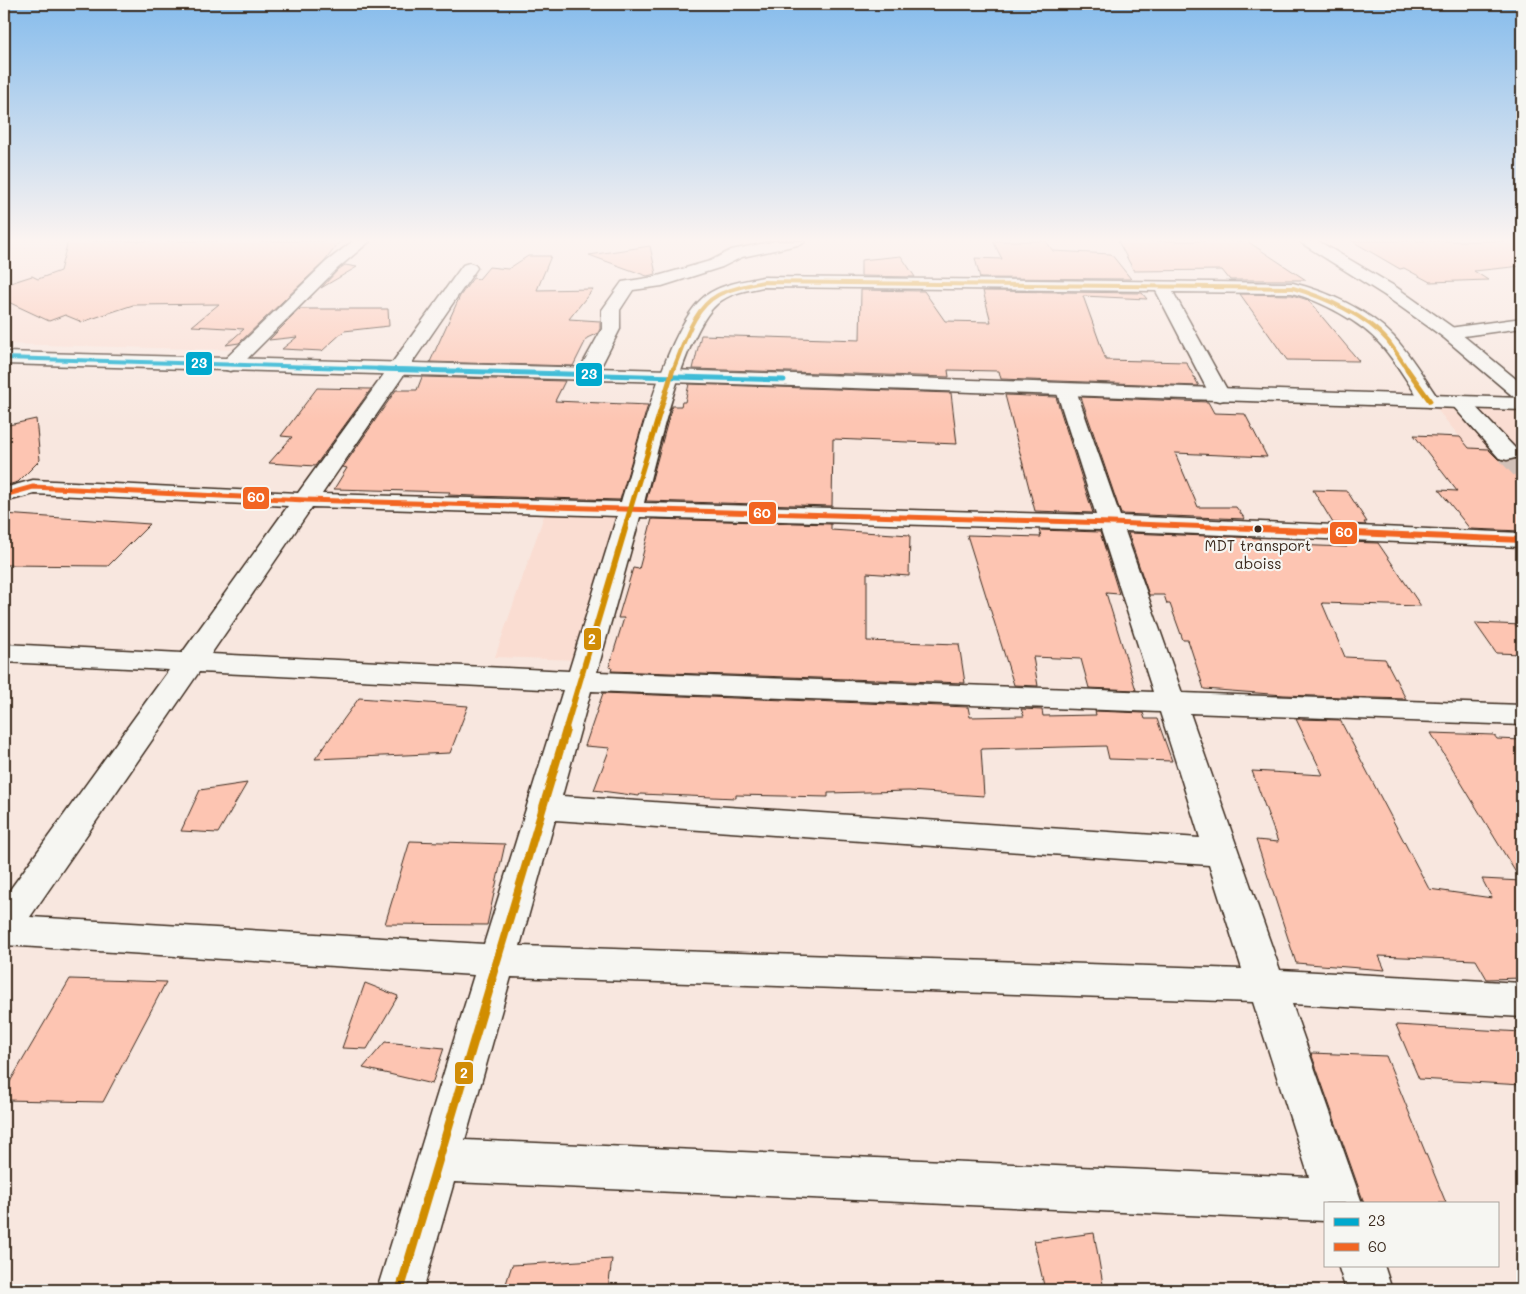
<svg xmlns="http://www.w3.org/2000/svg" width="1526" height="1294" viewBox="0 0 1526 1294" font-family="Mali,sans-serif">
<rect width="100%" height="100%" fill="#f8e7df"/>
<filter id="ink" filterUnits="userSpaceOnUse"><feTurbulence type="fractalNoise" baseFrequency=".02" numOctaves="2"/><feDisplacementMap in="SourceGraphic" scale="10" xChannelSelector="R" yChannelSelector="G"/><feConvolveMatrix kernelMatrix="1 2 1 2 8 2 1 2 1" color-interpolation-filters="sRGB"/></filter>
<g filter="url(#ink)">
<path fill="#faddd2" d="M113 241H228L339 247 234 350 4 344V247Z
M1435 407 1522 410V489L1502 488Z
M545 513 615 515 578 660 495 657Z"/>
<path fill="#fdc5b2" stroke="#3b2a1e" d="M68 241H340L325 261 239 343 226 345 244 329 192 326 219 304 133 305 82 322 65 315 49 321 4 300V285L32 276 38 279 60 271Z
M993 241H1046L1053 251 1111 254 1131 279 980 278 975 258 1002 259Z
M1118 241H1247L1306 280H1230L1222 270 1134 271Z
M1352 241H1522V266L1474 271 1488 280 1430 282 1404 268 1400 269Z
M650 246 656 274 647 276 589 255Z
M528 256H551L537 290 593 289 569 319 600 321V329L598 333 587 338 573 366 430 362 460 296 473 278 479 279 489 267 508 269Z
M901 256 915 277 861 276V260Z
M345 265 357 267 321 288 339 269Z
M861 290 924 291 945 321 991 322 983 291 1142 293 1147 299 1083 296 1106 360 1186 362 1199 386 1001 379 999 371 948 370 949 377 693 369 701 335 860 340Z
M1240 294 1292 295 1308 300 1359 361 1287 360Z
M300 309H388L389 326 344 331 322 351 282 349 297 337 269 340Z
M422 377 565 381 555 401 648 405 620 500 474 496 448 495 450 492 334 489 347 468 343 467 396 390H417Z
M689 384 951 393 957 444 833 439 832 506 646 501 672 406H681L682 402H685Z
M317 388 371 389 315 466 269 463 292 437 281 436Z
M1005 395 1056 397 1093 513 1035 511Z
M1081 397 1208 402 1214 413 1245 414 1267 457 1175 453 1198 507H1236L1245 519 1121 514Z
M36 419 40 460 18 482 4 486V426Z
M1414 435 1460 437 1469 448 1488 449 1498 459 1507 462 1522 456V531L1470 529 1439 490 1457 491Z
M1313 490 1347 491 1367 522H1364L1366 525 1333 523Z
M4 514 150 524 108 566 4 565Z
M652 519 831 524V530L910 535 909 576 867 573V641L959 644 965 683 611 671 612 668 609 667 624 618H618L633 568 639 569Z
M1039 530 1100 532 1119 594 1106 593 1136 690 1089 688 1081 659 1033 657 1038 686 1014 685 967 535 1041 537Z
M1128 533 1259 538 1263 544 1347 547 1344 542 1378 543 1421 606 1322 603 1345 657 1385 659 1406 699 1284 695 1204 689 1188 640H1183L1170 604H1167L1164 595H1149Z
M1475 623 1522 625V654L1496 653Z
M603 693 968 707 970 717 1024 716 1021 709 1042 710 1043 716 1096 715 1095 711 1143 713 1145 719H1157L1172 761 1109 759 1106 746 981 749 984 796 909 791 828 793V797L736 795V798L640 794 639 796 594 790 610 748 585 746Z
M359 698 468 706 450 753 315 759Z
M1296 719 1340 720 1429 889 1492 898 1482 879 1521 881 1431 733 1494 735 1497 739 1522 740V978L1487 979 1476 960 1379 956 1385 970 1296 963 1256 840 1278 842 1252 771 1323 775Z
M247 783 218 833 181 831 200 790Z
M410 841 505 844 487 925 385 924Z
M70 979 166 982 103 1102 4 1100V1092Z
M365 983 398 996 367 1049 342 1048Z
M1396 1025 1522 1032V1085L1419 1079Z
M385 1042 444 1048 432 1084 363 1068Z
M1311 1053 1386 1056 1446 1203H1364Z
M1094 1233 1104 1290H1045L1034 1241Z
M612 1259 608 1290H504L512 1265Z"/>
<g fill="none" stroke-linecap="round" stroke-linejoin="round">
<path stroke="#d2c1b8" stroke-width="21" stroke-dasharray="21 11" stroke-linecap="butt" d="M1507 453 1522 469"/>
<defs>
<path id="minor" d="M353 241H370L338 268 237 369 230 371 223 369 220 365 223 361 326 262Z
M775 241H805L802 244 742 257 722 267 662 286 633 290 620 310V329L597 374 594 378 587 380 580 378 577 374 602 329V310L622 282 654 277 710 261 731 250Z
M469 263 475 265 477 268 322 494 621 502C637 452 666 327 705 296 721 284 744 281 763 277L1293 283C1326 291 1369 310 1393 336 1411 355 1425 380 1440 401L1437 405 1430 407 1423 405C1409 385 1397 363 1381 345 1362 322 1321 301 1292 293L1173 292 1230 395 1227 399 1220 401 1213 399 1210 395 1156 291 763 287C748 290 729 293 717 304 683 333 657 456 644 503L1096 515 1056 390 1059 386 1066 384 1073 386 1076 390 1120 516 1522 533V547L1125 531 1182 693 1522 705V725L1190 713 1280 970 1522 983V1017L1292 1004 1362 1203H1325V1221L454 1182 423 1290H377L474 975 4 945V898L169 670 4 662V644L182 653 288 506 34 494 4 502V488L33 480 298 493 463 265ZM312 507 617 516 569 671 211 654ZM640 517 1101 530 1153 692 597 672ZM199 672 563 690 484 944 30 917ZM591 691 1160 712 1200 838 562 796ZM555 820 1209 865 1242 969 520 946ZM511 977 1253 1002 1309 1177 465 1140Z
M1522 318V328L1449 338 1443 337 1440 333 1443 329 1449 328Z
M1460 396 1467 398 1515 448 1518 453 1515 458 1507 460 1499 458 1453 406 1450 402 1453 398Z
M1338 1265H1384L1392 1290H1346Z"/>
<path id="major" d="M4 352 670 370 1522 398V410L670 382 4 364Z"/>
<path id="highway" d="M1300 241H1318L1396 287 1455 329 1522 384V400L1515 398 1443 337 1384 295 1303 244Z"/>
</defs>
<use href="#minor" stroke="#3b2a1e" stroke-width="3"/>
<use href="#major" stroke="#3b2a1e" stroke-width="3"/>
<use href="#highway" stroke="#3b2a1e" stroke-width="3"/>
<use href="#minor" fill="#f6f6f2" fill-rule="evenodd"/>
<use href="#major" fill="#f6f6f2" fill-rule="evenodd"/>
<use href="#highway" fill="#f6f6f2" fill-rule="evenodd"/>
<defs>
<path id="bus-1-far1" d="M4 358 422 370"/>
<path id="bus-1" d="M378 369 784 380"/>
<path id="bus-2-far1" d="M4 495 33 487 306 500 1111 523 1288 530"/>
<path id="bus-2" d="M1258 529 1522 540"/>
<path id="bus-3-far4" d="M673 370C684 345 692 309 718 295 732 288 748 285 763 282L1293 288C1324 297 1367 316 1388 341 1395 350 1401 360 1408 370"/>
<path id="bus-3-far3" d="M1407 369 1430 401
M624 530 673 369"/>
<path id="bus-3-far2" d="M565 731 625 529"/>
<path id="bus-3-far1" d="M491 981 566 730"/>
<path id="bus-3" d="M400 1290 492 980"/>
</defs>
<use href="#bus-1-far1" stroke="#f6f6f2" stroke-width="6"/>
<use href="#bus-1" stroke="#f6f6f2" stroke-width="8"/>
<use href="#bus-2-far1" stroke="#f6f6f2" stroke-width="8"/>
<use href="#bus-2" stroke="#f6f6f2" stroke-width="10"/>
<use href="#bus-3-far4" stroke="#f6f6f2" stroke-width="6"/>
<use href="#bus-3-far3" stroke="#f6f6f2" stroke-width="8"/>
<use href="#bus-3-far2" stroke="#f6f6f2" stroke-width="10"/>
<use href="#bus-3-far1" stroke="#f6f6f2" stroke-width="11"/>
<use href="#bus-3" stroke="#f6f6f2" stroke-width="13"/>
<use href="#bus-1-far1" stroke="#00a9ce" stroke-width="4"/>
<use href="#bus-1" stroke="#00a9ce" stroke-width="5"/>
<use href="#bus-2-far1" stroke="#f26522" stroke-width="5"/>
<use href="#bus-2" stroke="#f26522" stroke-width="6"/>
<use href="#bus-3-far4" stroke="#d18d06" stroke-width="4"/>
<use href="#bus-3-far3" stroke="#d18d06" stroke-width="5"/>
<use href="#bus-3-far2" stroke="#d18d06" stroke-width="6"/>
<use href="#bus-3-far1" stroke="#d18d06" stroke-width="8"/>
<use href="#bus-3" stroke="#d18d06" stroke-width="9"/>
</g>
</g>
<linearGradient id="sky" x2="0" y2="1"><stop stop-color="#86bcec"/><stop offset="0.57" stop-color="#fcf4f1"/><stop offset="1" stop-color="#fcf4f1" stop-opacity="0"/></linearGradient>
<rect width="1526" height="422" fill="url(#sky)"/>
<circle fill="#3b2a1e" stroke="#f6f6f2" stroke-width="2" cx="1258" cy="529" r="4.5"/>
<g text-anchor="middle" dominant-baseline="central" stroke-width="4.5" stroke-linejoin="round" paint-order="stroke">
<g font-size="15" fill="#3b2a1e" stroke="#f6f6f2">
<text x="1258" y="545">MDT transport<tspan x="1258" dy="18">aboiss</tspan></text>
</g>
</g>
<g stroke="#f6f6f2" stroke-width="2">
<rect x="185" y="351" width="28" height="25" rx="5" fill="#00a9ce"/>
<rect x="575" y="362" width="28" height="25" rx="5" fill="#00a9ce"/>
<rect x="242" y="486" width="28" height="24" rx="5" fill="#f26522"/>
<rect x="748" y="501" width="29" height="24" rx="5" fill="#f26522"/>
<rect x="1329" y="521" width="29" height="24" rx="5" fill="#f26522"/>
<rect x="583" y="627" width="19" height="24" rx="5" fill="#d18d06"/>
<rect x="454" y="1061" width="20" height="24" rx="5" fill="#d18d06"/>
</g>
<g font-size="14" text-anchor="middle" font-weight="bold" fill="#fff">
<text x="199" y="368">23</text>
<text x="589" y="379">23</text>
<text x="256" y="502">60</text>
<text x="762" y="518">60</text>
<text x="1344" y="537">60</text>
<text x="592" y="644">2</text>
<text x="464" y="1078">2</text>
</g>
<rect width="1526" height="1294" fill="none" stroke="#f6f6f2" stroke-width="20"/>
<rect x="10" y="10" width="1506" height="1274" fill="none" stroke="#3b2a1e" stroke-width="2" filter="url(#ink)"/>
<rect x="1324" y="1202" width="175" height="65" fill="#f6f6f2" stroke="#aba49d"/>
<rect x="1334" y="1218" width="25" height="8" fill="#00a9ce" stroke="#aba49d"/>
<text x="1368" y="1226" font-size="15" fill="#3b2a1e">23</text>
<rect x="1334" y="1243" width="25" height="8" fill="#f26522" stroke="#aba49d"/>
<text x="1368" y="1252" font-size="15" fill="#3b2a1e">60</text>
</svg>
